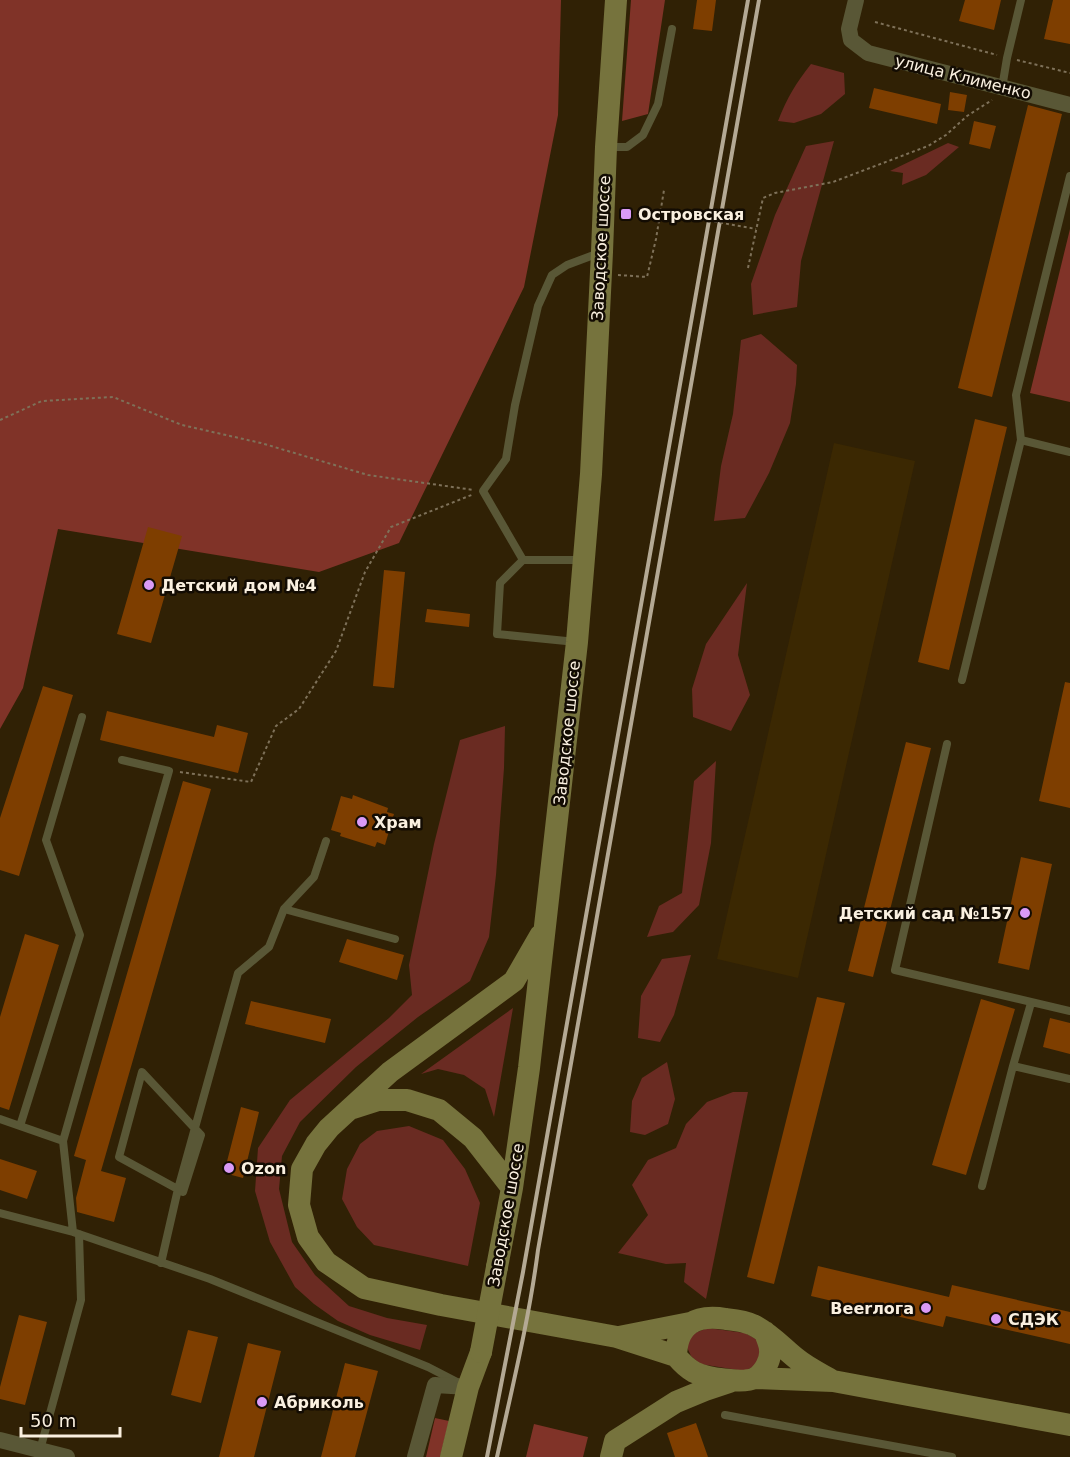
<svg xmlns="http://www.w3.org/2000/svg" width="1070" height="1457" viewBox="0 0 1070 1457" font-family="'DejaVu Sans',sans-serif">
<rect width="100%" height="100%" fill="#302105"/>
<path fill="#3b2802" d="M834 443 915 461 798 978 717 959Z"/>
<path fill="#6a2b22" d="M811 64 844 73 845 94 821 114 794 123 778 121C787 98 796 83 811 64Z
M834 141 801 261 797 307 753 315 751 284 775 215 806 146Z
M948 143 959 147 926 175 902 185 903 173 890 171Z
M761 334 797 365 796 384 790 423 769 473 745 518 714 521 721 466 733 414 741 340Z
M747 583 738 655 750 695 731 731 693 717 692 689 706 644Z
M505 726 504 768 496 875 489 937 470 981 418 1017 356 1067 300 1122 282 1156 279 1189 292 1242 315 1275 349 1306 387 1318 427 1325 420 1350 370 1335 338 1321 314 1304 295 1287 270 1242 255 1191 258 1148 290 1100 389 1018 412 995 409 965 434 844 460 740Z
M716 761 711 843 699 905 673 932 647 937 659 906 682 893 694 781Z
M691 955 674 1015 660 1042 638 1038 641 996 662 959Z
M513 1008 494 1117 485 1089 464 1075 438 1069 421 1074Z
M667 1062 675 1099 668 1124 645 1135 630 1132 632 1101 642 1078Z
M733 1092H748L706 1299 684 1282 686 1263 666 1264 618 1253 648 1215 632 1185 648 1160 676 1148 686 1124 707 1102Z
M409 1126 443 1140 465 1169 480 1203 468 1266 374 1245 357 1227 342 1199 347 1169 360 1144 377 1131Z
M708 1328 745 1333 756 1339 761 1347 760 1357 755 1366 744 1371 700 1364 691 1356 686 1345 689 1335Z"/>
<path fill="#803328" d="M0 0H561L558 115 524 287 399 543 319 572 58 529 23 688 0 729Z
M631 0H665L648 114 622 121Z
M1070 229V402L1030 393Z
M435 1418 449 1421 440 1457H426Z
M534 1424 588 1437 583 1457H526Z"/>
<path fill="#7e3e00" d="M697 0H716L712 31 693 29Z
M965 0H1001L994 30 959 21Z
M1053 0H1070V44L1044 39Z
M874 88 941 104 937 124 869 108Z
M950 92 967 95 964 112 948 110Z
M1028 105 1062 114 992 397 958 388Z
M974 121 996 126 990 149 969 144Z
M975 419 1007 427 949 670 918 662Z
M148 527 182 536 151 643 117 634Z
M384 570 405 572 394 688 373 686Z
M427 609 470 614 469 627 425 622Z
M1065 682 1070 683V808L1039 801Z
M43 686 73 695 19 876 0 870V818Z
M107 711 214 737 217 725 248 733 238 773 100 740Z
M906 742 931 748 873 977 848 971Z
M183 781 211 789 101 1171 126 1178 114 1222 77 1212 76 1198 86 1160 74 1156Z
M353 795 388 808 387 812 394 814 385 845 377 842 375 847 340 836 341 833 331 830 341 796 352 799Z
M1021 857 1052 864 1029 970 998 963Z
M25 934 59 945 9 1110 0 1107V1017Z
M347 939 404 955 397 980 339 962Z
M817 997 845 1003 774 1284 747 1277Z
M981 999 1015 1009 966 1175 932 1165Z
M251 1001 331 1019 325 1043 245 1024Z
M1050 1018 1070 1023V1054L1043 1047Z
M241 1107 259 1112 243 1178 224 1173Z
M0 1159 37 1171 27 1199 0 1190Z
M818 1266 949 1297 952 1285 1070 1312V1344L946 1316 943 1327 811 1296Z
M19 1315 47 1322 25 1405 0 1399V1387Z
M188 1330 218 1337 201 1403 171 1395Z
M248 1343 281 1351 254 1457H219Z
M345 1363 378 1371 355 1457H321Z
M696 1423 708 1457H675L667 1433Z"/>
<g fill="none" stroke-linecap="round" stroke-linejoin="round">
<path stroke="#7e7159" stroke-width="2" stroke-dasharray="3 3" stroke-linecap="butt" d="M875 22 997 55
M1017 60 1070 73
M648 210 661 212
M748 268 763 198 775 193 833 182 928 146 946 135 967 116 992 100
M618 275 647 277 656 239 664 190
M0 420 42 401 113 397 182 425 261 443 368 475 474 490
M180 772 251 782 276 726 299 709 336 651 365 572 391 527 474 494"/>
<path stroke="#595736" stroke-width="8" d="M1002 88 1007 58 1021 0
M608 147H627L643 135 658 104 672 29
M1021 440 1016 395 1070 176
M523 560H582
M576 642 497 634 500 583 523 560 483 491 506 459 515 405 538 306 552 275 567 265 599 253
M962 680 1021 440 1070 452
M947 744 895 970 1070 1011
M284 909 395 939
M1013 1066 1031 1003
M142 1072 201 1135 183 1192 119 1157Z
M0 1119 63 1141 73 1232 210 1279 428 1367 459 1383
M20 1126 80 935 46 840 82 717
M63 1141 169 771 122 760
M982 1186 1013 1066 1070 1079
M0 1213 73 1232
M161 1263 178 1189 238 973 269 947 284 909 314 877 326 841
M725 1415 952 1457
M40 1450 81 1300 79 1234"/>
<path stroke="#595736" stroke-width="16" d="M856 0 849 29 851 40 868 53 1070 105
M0 1440 67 1457
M415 1457 435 1385 468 1387"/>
<path stroke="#76733d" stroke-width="22" d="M540 936 514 981 390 1072 329 1128 316 1144 302 1169 299 1205 308 1237 326 1262 364 1288 441 1305 617 1337 676 1356
M353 1108 378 1100H407L439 1110 473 1138 512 1188
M497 1267 512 1188 529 1068 577 642 591 474 602 252 606 147 616 0
M765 1332C766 1337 770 1344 770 1350 771 1360 764 1373 755 1378 743 1384 706 1378 694 1372 687 1368 681 1362 676 1356 677 1324 696 1314 726 1319 735 1320 745 1321 753 1325 770 1333 783 1348 797 1359 808 1368 821 1374 833 1381
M619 1337 690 1323
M755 1378 833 1381 1070 1425
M451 1457 468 1387 481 1352
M611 1457 615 1441 676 1402 705 1390 729 1382"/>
<path stroke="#b4a994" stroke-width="4" d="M487 1457 523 1272 748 0
M497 1457C512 1388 529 1320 538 1250L759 0"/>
<path stroke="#7e7159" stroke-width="2" stroke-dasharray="3 3" stroke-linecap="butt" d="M661 212 756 229"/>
<path stroke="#76733d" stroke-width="22" d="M481 1352 497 1267"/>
</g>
<g fill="#da9af6" stroke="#130c03" stroke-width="2">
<rect x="620" y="208" width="12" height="12" rx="3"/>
<circle cx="149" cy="585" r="6"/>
<circle cx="362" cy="822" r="6"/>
<circle cx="1025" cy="913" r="6"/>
<circle cx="229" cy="1168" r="6"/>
<circle cx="926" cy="1308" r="6"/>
<circle cx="996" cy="1319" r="6"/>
<circle cx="262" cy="1402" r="6"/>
</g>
<g text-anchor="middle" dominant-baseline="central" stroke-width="5" stroke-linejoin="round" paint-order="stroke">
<g font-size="16" fill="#faf0e0" stroke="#130c03">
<text transform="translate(963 77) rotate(14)">улица Клименко</text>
<text transform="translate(601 248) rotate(-87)">Заводское шоссе</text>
<text transform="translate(567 733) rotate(-84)">Заводское шоссе</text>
<text transform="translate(506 1215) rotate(-80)">Заводское шоссе</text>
</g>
<g font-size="16" font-weight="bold" fill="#faf0e0" stroke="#130c03" text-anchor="start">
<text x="638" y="214">Островская</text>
<text x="161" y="585">Детский дом №4</text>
<text x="374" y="822">Храм</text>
<text x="1013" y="913" text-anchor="end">Детский сад №157</text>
<text x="241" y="1168">Ozon</text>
<text x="914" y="1308" text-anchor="end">Beerлога</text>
<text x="1008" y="1319">СДЭК</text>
<text x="274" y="1402">Абриколь</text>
</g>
</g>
<path d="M21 1427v9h99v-9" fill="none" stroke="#faf0e0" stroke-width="3"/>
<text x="30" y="1427" font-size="18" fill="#faf0e0" stroke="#130c03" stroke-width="4.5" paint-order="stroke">50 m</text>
</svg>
